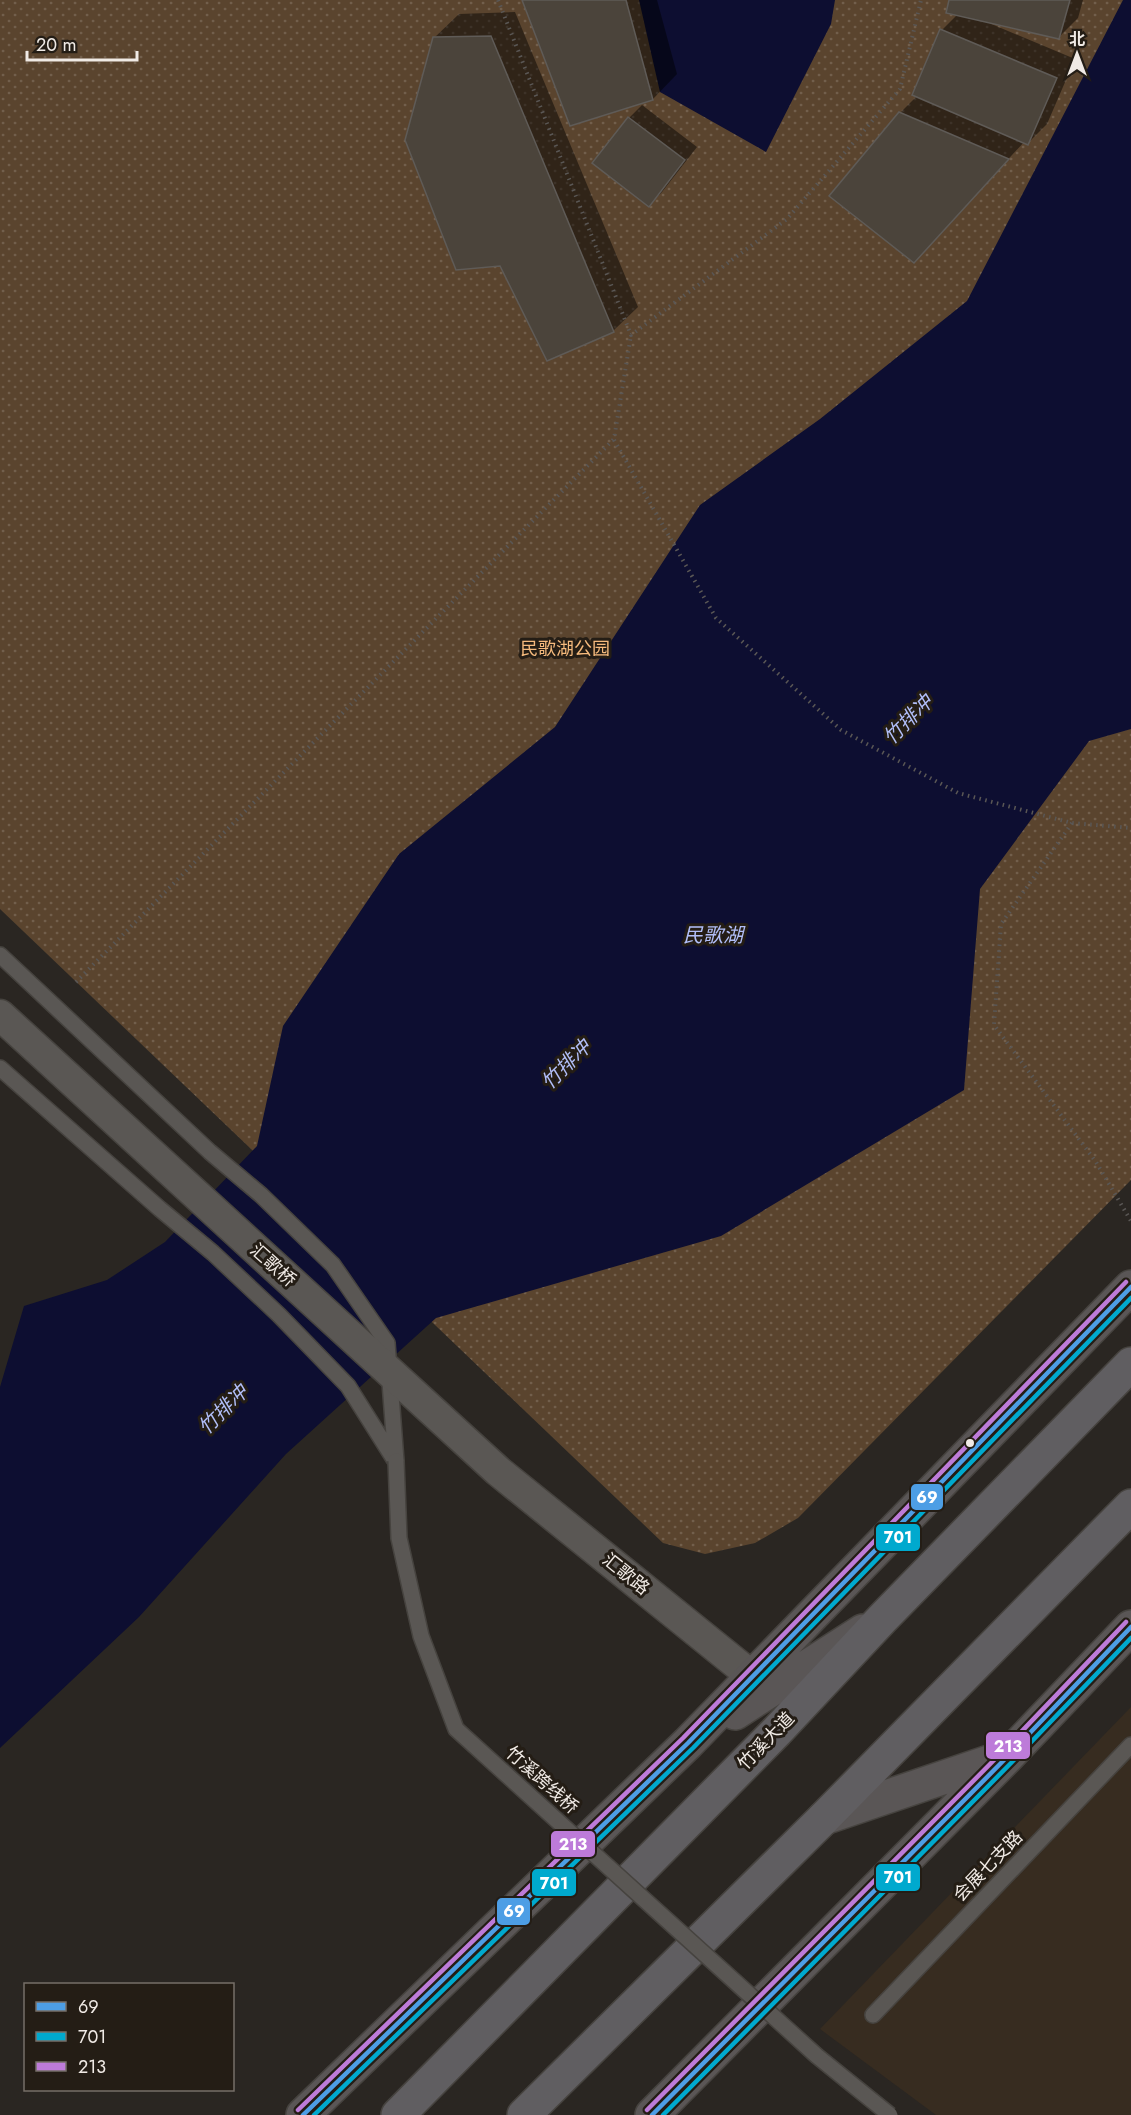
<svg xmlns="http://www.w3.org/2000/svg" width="1131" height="2115" viewBox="0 0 1131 2115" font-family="Jost,'Noto Sans SC',sans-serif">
<defs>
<pattern id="park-dots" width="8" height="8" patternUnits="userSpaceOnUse" patternTransform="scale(1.5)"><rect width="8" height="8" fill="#5a442e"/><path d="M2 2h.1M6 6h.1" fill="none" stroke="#725f4c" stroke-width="1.8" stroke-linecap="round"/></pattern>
</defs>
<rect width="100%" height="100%" fill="#2a2622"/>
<path fill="#372c20" d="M1131 1707V2115H936L820 2029Z"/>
<path fill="url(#park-dots)" d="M0 0H1131V1180L798 1518 755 1543 705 1554 663 1543 0 909Z"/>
<path fill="#0d0e31" d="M639 0H835L831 24 766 152 660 92Z
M1123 0H1131V729L1089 741 980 889 964 1090 721 1236 436 1318 286 1454 139 1617 0 1748V1387L24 1306 107 1280 165 1242 257 1146 283 1026 399 854 555 727 700 505 820 419 967 301Z"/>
<path fill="#0007" d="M523 0H657L677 74 653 99Z
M950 0H1083L1078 18 1059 37 989 23 1075 59 1047 124 1028 143 1025 141 914 261 900 113 917 96 942 30 958 14Z
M515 12 638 307 613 331 500 265 434 38 459 14Z
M642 105 697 147 662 192 649 205 629 118Z"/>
<path fill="#4b443b" stroke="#5f5b57" stroke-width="1.5" d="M522 0H626L653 100 570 126Z
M949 0H1070L1059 39 946 13Z
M940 29 1057 78 1028 145 912 95Z
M491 36 614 332 547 361 500 266 456 270 405 140 433 37Z
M899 112 1009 159 914 263 829 196Z
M628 117 685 160 649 207 592 163Z"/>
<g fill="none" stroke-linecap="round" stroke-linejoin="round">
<defs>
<path id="service" d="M0 955 210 1152 261 1195 333 1265 387 1343 396 1461
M0 1068 160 1209 213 1253 279 1315 348 1386 394 1459
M873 2015 1131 1745"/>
<path id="minor" d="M0 1015 498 1471 753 1677"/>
<path id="secondary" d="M735 1713 863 1631
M824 1818 1001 1758
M303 2115 688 1743 1131 1287
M652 2115 1008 1756 1131 1627"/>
<path id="trunk" d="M398 2115 777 1731 882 1619 1131 1364
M524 2115 824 1818 1131 1506"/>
</defs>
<use href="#service" stroke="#46433f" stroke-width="18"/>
<use href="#minor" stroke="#46433f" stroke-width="33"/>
<use href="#secondary" stroke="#46433f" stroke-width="36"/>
<use href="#trunk" stroke="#46433f" stroke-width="36"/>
<path stroke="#5a5755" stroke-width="4" stroke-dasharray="1.5 4.5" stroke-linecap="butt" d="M498 0 631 335 787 219 900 89 921 0
M614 440 716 618 841 730 958 793 1072 823 1131 828
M1072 823 1001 924 994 1025 1096 1162 1131 1221
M76 982 614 439 631 335"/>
<use href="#service" stroke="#5a5754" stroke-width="15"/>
<use href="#minor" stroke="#5a5754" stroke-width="30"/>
<use href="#secondary" stroke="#5a5656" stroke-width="33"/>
<use href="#trunk" stroke="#605e61" stroke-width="33"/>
<defs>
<path id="service-bridge" d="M396 1461 399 1538 421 1636 456 1729 817 2056 890 2115"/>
</defs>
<use href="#service-bridge" stroke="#46433f" stroke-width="18" stroke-linecap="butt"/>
<use href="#service-bridge" stroke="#5a5754" stroke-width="15"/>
<defs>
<path id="bus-1" d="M303 2115 688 1743 1131 1287
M652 2115 1008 1756 1131 1627"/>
<path id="bus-2" d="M314 2115 693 1748 1131 1298
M663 2115 1013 1761 1131 1638"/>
<path id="bus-3" d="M298 2110 683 1738 1126 1282
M647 2110 1003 1751 1126 1622"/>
</defs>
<use href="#bus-1" stroke="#241d15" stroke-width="9"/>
<use href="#bus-2" stroke="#241d15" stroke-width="9"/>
<use href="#bus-3" stroke="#241d15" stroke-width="9"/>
<use href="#bus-1" stroke="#4d9ee5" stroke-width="4.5"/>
<use href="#bus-2" stroke="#00a9ce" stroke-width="4.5"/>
<use href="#bus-3" stroke="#bd7bd9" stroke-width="4.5"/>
</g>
<circle fill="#f0eae5" stroke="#241d15" stroke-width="2" cx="970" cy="1443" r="5"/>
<g text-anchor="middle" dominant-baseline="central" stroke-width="6" stroke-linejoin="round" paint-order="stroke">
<g font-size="18" fill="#f5ba7d" stroke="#241d15">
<text x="565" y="649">民歌湖公园</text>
</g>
<g font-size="18" fill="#f0eae5" stroke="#241d15">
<text transform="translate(273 1265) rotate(42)">汇歌桥</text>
<text transform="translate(626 1574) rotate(39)">汇歌路</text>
<text transform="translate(766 1741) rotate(-46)">竹溪大道</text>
<text transform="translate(542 1780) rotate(42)">竹溪跨线桥</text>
<text transform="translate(988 1866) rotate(-46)">会展七支路</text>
</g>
<g font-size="20" font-style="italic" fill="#b1bef8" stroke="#241d15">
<text transform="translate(908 720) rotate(-45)">竹排冲</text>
<text x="713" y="935">民歌湖</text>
<text transform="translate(566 1065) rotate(-45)">竹排冲</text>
<text transform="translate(223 1410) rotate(-45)">竹排冲</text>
</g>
</g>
<g stroke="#241d15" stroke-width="2">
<rect x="910" y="1483" width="34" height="28" rx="6" fill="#4d9ee5"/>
<rect x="875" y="1523" width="46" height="29" rx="6" fill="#00a9ce"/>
<rect x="985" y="1731" width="46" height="29" rx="6" fill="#bd7bd9"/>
<rect x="550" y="1830" width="46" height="28" rx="6" fill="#bd7bd9"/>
<rect x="875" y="1863" width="46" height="29" rx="6" fill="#00a9ce"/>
<rect x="531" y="1868" width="46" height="29" rx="6" fill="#00a9ce"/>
<rect x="496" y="1897" width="35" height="29" rx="6" fill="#4d9ee5"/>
</g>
<g font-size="16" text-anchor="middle" font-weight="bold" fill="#fff">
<text x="927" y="1503">69</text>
<text x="898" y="1543">701</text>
<text x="1008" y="1752">213</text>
<text x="573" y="1850">213</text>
<text x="898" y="1883">701</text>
<text x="554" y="1889">701</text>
<text x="514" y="1917">69</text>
</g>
<rect x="24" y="1983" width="210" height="108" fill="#241d15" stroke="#766f68" stroke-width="1.5"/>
<rect x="36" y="2002" width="30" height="9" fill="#4d9ee5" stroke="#766f68" stroke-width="1.5"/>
<text x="78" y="2013" font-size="18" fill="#f0eae5">69</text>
<rect x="36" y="2032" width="30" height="9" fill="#00a9ce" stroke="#766f68" stroke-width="1.5"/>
<text x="78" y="2043" font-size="18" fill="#f0eae5">701</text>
<rect x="36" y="2062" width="30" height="9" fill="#bd7bd9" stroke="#766f68" stroke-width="1.5"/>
<text x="78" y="2073" font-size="18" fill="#f0eae5">213</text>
<g transform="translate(1077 54)" stroke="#241d15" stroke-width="4.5" paint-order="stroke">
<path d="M0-4.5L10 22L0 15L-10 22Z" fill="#f0eae5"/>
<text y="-9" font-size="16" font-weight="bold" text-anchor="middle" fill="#f0eae5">北</text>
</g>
<path d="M27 51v9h110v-9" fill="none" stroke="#f0eae5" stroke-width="3"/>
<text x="36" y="51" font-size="18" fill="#f0eae5" stroke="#241d15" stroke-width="4.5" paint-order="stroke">20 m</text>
</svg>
